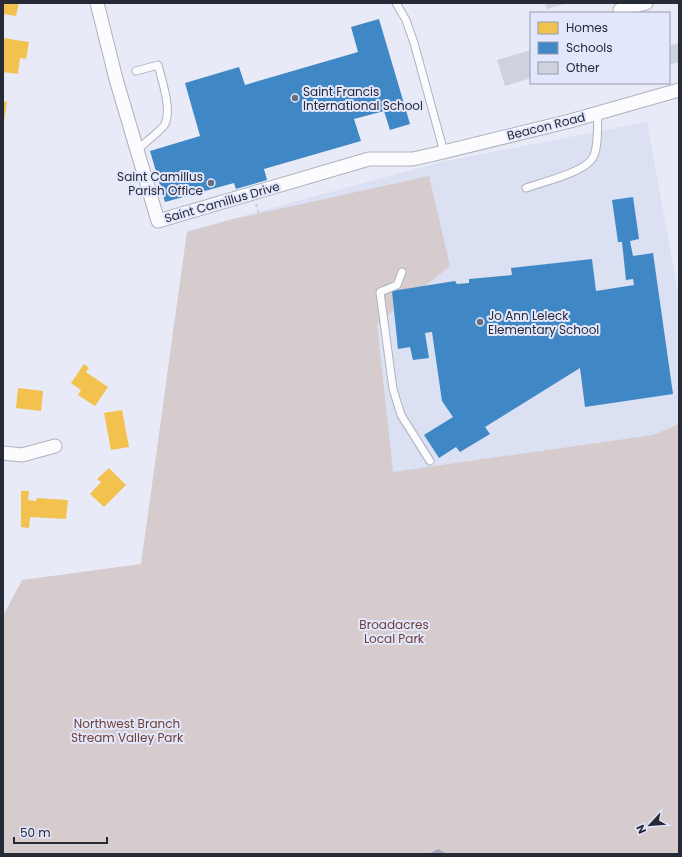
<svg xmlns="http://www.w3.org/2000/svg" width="682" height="857" viewBox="0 0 682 857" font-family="Poppins,sans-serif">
<rect width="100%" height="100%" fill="#e8ebf7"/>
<path fill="#dbe0f3" d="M647 122 679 298V424L534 485 192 526 166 382 187 231 441 162Z"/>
<path fill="#d6cbcd" d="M429 176 450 266 377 324 393 472 653 435 679 424V854H3V616L22 580 141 564 187 232 234 219Z"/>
<path fill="#f2c14e" d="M3 3H19L16 16 3 14Z
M3 38 29 42 26 59 20 58 18 74 3 72Z
M3 101 7 102 4 122H3Z
M84 364 89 368 86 372 108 387 95 406 78 395 81 390 71 383Z
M18 388 43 391 41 411 16 408Z
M122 410 129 447 111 450 104 413Z
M109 468 126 485 104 507 90 494 101 482 97 479Z
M21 491H29L28 500 36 501 37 498 68 500 66 519 30 517 29 528 21 527Z"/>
<path fill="#3f88c5" d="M379 19 410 124 390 130 384 111 354 119 361 141 264 169 267 180 236 189 234 183 165 202 150 151 200 136 185 83 239 67 245 85 358 52 351 27Z
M633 197 639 239 630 241 633 256 653 253 673 394 585 407 580 368 485 427 490 434 460 452 456 447 439 458 424 435 453 417 442 401 432 332 425 333 429 358 413 360 410 347 398 349 392 291 455 281 457 284 469 283V279L512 275 511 268 592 259 596 291 634 285 633 279 626 280 622 242H618L612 200Z"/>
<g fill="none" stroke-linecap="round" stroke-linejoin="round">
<path stroke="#a1a7be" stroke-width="3.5" d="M432 854 438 851 444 854"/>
</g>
<path fill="#ced1de" d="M545 3H567L547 9Z
M679 43V62L669 65V46Z
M531 50V78L505 86 497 60Z"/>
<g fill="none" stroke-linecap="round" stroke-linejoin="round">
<defs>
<path id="service" d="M396 3 406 20 414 43 444 152
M136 71 158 65C162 81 172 109 165 124 162 130 143 144 137 150
M526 188C543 182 582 173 592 159 599 150 597 125 598 113
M402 272 397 285 380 292 393 389 401 415 430 461"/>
<path id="minor" d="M97 3 116 79 158 221 369 159H413L435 154 570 121 679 90
M620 10 646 3
M3 453 22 455 55 446"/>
</defs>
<use href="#service" stroke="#afb2bd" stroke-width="9"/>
<use href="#minor" stroke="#afb2bd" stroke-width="15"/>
<path stroke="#cbccd1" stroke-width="2" stroke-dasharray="3 3" stroke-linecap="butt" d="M256 204 260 217 258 224 245 227 240 231 239 241 248 267 225 278 204 295 195 316 194 366 208 455 219 486 231 512 243 576 254 620 274 673 286 698 300 706 322 704 352 695
M234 531C240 536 252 548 258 550 279 555 331 550 350 542 365 536 375 523 384 511L365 319 348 290 329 273 308 266 271 263 248 267
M240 562 257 550"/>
<use href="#service" stroke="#fcfcfe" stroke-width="7"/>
<use href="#minor" stroke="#fcfcfe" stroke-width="13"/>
</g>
<g fill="#6a6d7a" stroke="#e2e7fd" stroke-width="1.5">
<circle cx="295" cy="98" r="4"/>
<circle cx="211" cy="183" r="4"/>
<circle cx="480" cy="322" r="4"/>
</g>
<g text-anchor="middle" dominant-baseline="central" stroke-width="4" stroke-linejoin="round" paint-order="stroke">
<g font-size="12" fill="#262936" stroke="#e2e7fd" text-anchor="start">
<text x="303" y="91">Saint Francis<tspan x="303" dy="14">International School</tspan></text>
<text x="203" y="176" text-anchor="end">Saint Camillus<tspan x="203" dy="14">Parish Office</tspan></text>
<text x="488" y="315">Jo Ann Leleck<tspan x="488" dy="14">Elementary School</tspan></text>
</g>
<g font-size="12" fill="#262936" stroke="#e2e7fd">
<text transform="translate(546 126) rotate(-14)">Beacon Road</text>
<text transform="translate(222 202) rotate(-16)">Saint Camillus Drive</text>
</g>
<g font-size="12" fill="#6f4031" stroke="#e2e7fd">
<text x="394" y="624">Broadacres<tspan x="394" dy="14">Local Park</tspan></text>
<text x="127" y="723">Northwest Branch<tspan x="127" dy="14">Stream Valley Park</tspan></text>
</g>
</g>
<rect width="682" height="857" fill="none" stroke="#262936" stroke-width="8"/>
<rect x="530" y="12" width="140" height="72" fill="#e2e7fd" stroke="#979bad"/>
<rect x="538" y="22" width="20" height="12" fill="#f2c14e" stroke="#979bad"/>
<text x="566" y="32" font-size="12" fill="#262936">Homes</text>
<rect x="538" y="42" width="20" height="12" fill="#3f88c5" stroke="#979bad"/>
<text x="566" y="52" font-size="12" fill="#262936">Schools</text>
<rect x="538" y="62" width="20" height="12" fill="#ced1de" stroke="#979bad"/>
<text x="566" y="72" font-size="12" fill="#262936">Other</text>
<g transform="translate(650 825) rotate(244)" stroke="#e2e7fd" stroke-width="3" paint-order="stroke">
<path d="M0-3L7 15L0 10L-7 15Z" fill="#262936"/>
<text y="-6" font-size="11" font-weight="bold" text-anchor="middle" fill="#262936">N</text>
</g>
<path d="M14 837v6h93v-6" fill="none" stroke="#262936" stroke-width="2"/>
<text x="20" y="837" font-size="12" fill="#262936" stroke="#e2e7fd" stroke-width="3" paint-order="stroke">50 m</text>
</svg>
